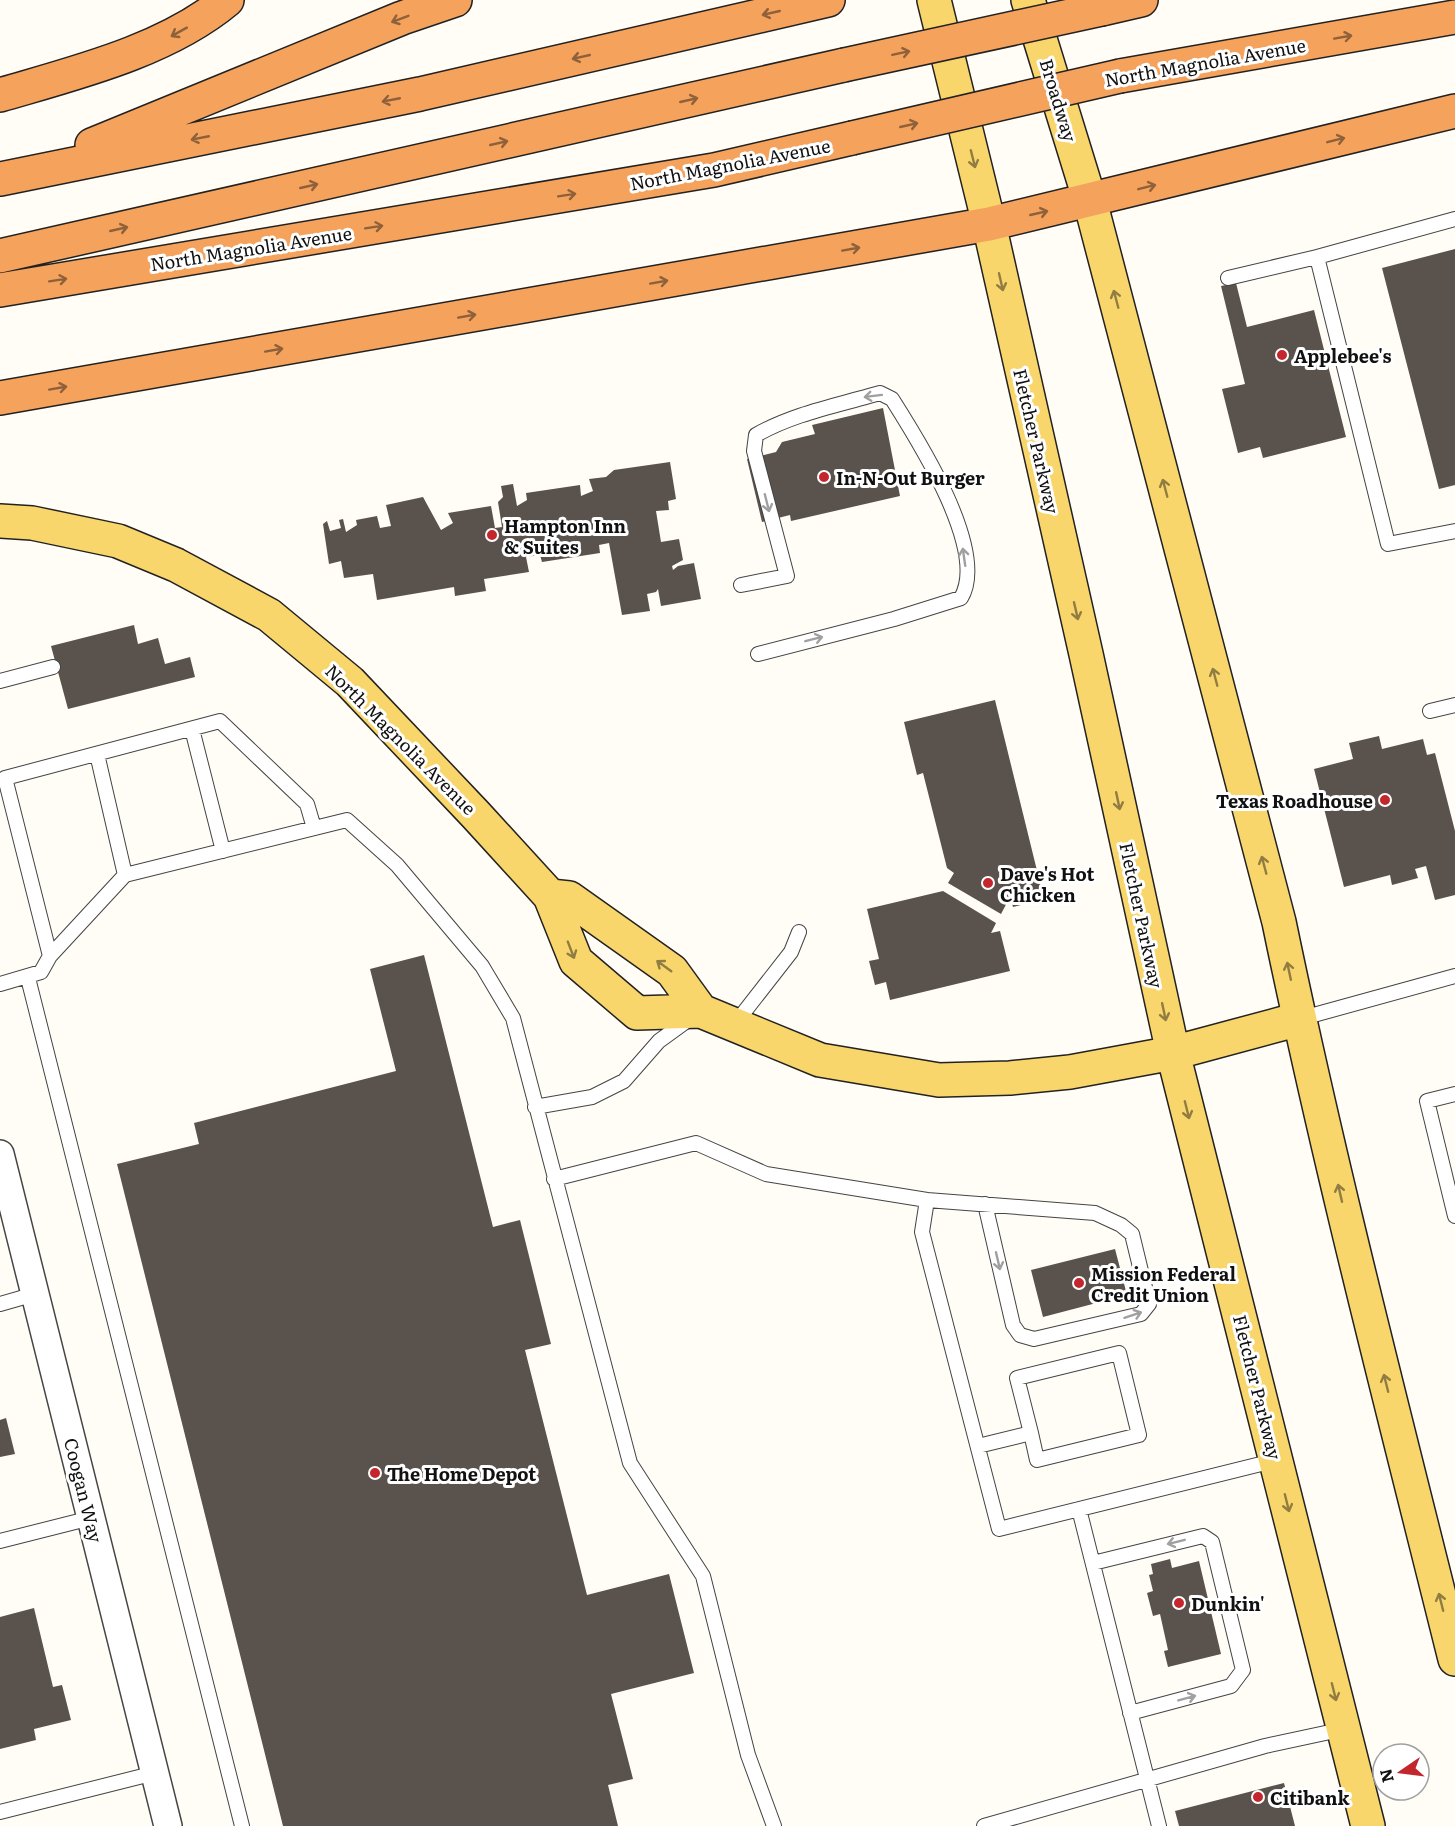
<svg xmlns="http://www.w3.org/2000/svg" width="1455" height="1826" viewBox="0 0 1455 1826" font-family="Literata,serif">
<rect width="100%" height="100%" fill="#fffdf5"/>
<path fill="#5a524d" d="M1455 249V485L1439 489 1382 268Z
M1236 283 1247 327 1314 310 1346 437 1263 458 1260 447 1238 453 1222 389 1245 384 1221 286Z
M883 408 900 496 791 521 790 515 762 522 747 459 776 452 782 442 815 434 812 425Z
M670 462 676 499 668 501 669 510 656 511 661 542 679 539 683 560 672 566 673 570 678 566 694 563 701 599 661 606 658 589 656 592 647 594 650 611 622 615 609 543 599 545 600 553 542 562 540 555 526 557 529 572 484 579 486 591 455 596 454 587 377 600 373 574 344 578 341 561 329 564 323 524 327 521 330 531 341 528 339 520 343 519 346 532 357 525 356 520 377 516 380 528 391 526 386 505 423 497 441 530 453 523 448 513 491 506 495 528 502 527 498 502 503 497 501 486 513 484 517 506 527 500 526 493 580 485 581 496 593 491 589 479 606 477 614 470Z
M134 625 138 644 158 638 165 664 190 657 195 677 68 709 51 646Z
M995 700 1044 899 1013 907 1010 897 1001 914 948 883 954 873 947 868 923 773 917 775 904 722Z
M1379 736 1382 749 1423 739 1427 755 1435 753 1455 831V895L1435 900 1426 866 1415 869 1418 878 1392 885 1390 875 1344 887 1314 769 1353 759 1349 743Z
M943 891 996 923 991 933 1000 931 1010 971 890 1000 886 982 875 985 869 961 879 959 867 909Z
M424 955 493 1227 520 1220 551 1344 525 1350 587 1595 669 1574 694 1673 611 1694 633 1779 608 1785 618 1826H283L117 1164 199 1144 194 1123 396 1071 370 969Z
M1115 1249 1127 1295 1043 1317 1031 1270Z
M6 1418 15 1454 0 1457V1420Z
M1170 1559 1172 1568 1199 1561 1221 1654 1168 1667 1164 1651 1168 1650 1160 1614 1153 1616 1147 1593 1153 1591 1149 1575 1153 1574 1151 1564Z
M34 1608 53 1687 62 1685 71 1720 34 1729 36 1740 0 1749V1617Z
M1284 1783 1295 1826H1179L1175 1811Z"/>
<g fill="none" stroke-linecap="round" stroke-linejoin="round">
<defs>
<path id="service" d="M1455 219 1317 257 1388 544 1455 531
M1228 278 1317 257
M741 585 787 576 754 451 756 435C791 415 830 407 869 396L880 393 892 399C918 440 989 551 961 598L894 619 758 654
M0 681 53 667
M1430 711 1455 705
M192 729 223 851
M97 754 125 875
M50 956 5 778 220 721 307 804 314 828
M28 978 242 1826
M0 984 41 972 50 956 125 875 347 820 397 865 482 966 513 1018 630 1463 703 1576 748 1755 774 1826
M1299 1019 1455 976
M734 1025 791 952 799 932
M1455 1094 1427 1101 1455 1216
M535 1107 592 1097 624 1081 659 1041 692 1017
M554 1179 696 1143 766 1174 927 1200 922 1232 999 1529 1277 1460
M927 1200 1095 1213 1121 1225 1132 1234 1149 1304 1141 1314 1034 1339 1020 1335 1013 1325 985 1204
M0 1304 35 1294
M978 1446 1031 1433 1037 1460 1139 1435 1119 1353 1017 1378 1031 1433
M1079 1509 1159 1826
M0 1541 91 1518
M1093 1563 1203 1536 1212 1542 1243 1670 1231 1686 1130 1713
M0 1812 155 1773
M984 1826 1265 1746 1344 1729"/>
<path id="minor" d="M0 1154 168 1826"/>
<path id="primary" d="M934 0 989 224 1086 654 1173 1053 1368 1826
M1028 0 1090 201 1279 922C1330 1169 1394 1414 1455 1659
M0 521 32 523 118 541 176 565 269 615 350 682 476 815 550 896 576 961 637 1013 701 1011 820 1060 939 1080 1010 1078 1070 1072 1173 1053 1299 1019
M550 896 569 898 672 971 701 1011"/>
<path id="motorway" d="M1102 9 1141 0
M1120 76 1455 17
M0 95C75 73 166 51 227 0
M92 145 402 18 455 0
M0 179 420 94 828 0
M0 256 844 65
M0 290 714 170 852 138
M0 398 989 224 1455 111"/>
</defs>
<use href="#service" stroke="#444" stroke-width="16"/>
<use href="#minor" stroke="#444" stroke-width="30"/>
<use href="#primary" stroke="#222" stroke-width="36"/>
<use href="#motorway" stroke="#222" stroke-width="36"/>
<use href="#service" stroke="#fff" stroke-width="14"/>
<use href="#minor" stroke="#fff" stroke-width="27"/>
<use href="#primary" stroke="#f9d66b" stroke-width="33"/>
<use href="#motorway" stroke="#f5a25d" stroke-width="33"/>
<defs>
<path id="motorway-bridge" d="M844 65 1102 9
M852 138 1120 76"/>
</defs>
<use href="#motorway-bridge" stroke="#222" stroke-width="36" stroke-linecap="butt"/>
<use href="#motorway-bridge" stroke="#f5a25d" stroke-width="33"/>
</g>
<defs><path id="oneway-shaft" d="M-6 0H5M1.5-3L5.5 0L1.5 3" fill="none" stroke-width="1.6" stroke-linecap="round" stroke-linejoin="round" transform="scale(1.5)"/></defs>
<g stroke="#8e613b">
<use href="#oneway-shaft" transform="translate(771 13) rotate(167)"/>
<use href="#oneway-shaft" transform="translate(400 19) rotate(159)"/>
<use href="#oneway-shaft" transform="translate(179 32) rotate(151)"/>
<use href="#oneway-shaft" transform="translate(1343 37) rotate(-10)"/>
<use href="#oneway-shaft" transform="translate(901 53) rotate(-12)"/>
<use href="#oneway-shaft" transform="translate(581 57) rotate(167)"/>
<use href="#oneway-shaft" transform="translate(391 100) rotate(169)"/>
<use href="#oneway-shaft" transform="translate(689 100) rotate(-13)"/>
<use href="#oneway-shaft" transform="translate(909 125) rotate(-13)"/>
<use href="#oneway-shaft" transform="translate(200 138) rotate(169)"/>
<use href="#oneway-shaft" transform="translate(1336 140) rotate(-14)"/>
<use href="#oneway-shaft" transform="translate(499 143) rotate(-13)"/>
<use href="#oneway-shaft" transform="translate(309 186) rotate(-13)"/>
<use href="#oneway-shaft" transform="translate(1147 187) rotate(-14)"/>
<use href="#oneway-shaft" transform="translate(567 195) rotate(-9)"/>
<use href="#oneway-shaft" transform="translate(1039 213) rotate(-13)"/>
<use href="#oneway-shaft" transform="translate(374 227) rotate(-9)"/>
<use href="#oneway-shaft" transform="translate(119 229) rotate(-13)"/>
<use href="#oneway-shaft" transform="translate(851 249) rotate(-10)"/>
<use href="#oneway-shaft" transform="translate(58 280) rotate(-9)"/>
<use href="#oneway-shaft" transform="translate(659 282) rotate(-10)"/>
<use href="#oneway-shaft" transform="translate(467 316) rotate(-10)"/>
<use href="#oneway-shaft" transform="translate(274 350) rotate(-10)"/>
<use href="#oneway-shaft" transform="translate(58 388) rotate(-10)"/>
</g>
<g stroke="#917d42">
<use href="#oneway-shaft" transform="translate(973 159) rotate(76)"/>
<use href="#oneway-shaft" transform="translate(1001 282) rotate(77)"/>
<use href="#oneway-shaft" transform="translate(1116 299) rotate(-105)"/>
<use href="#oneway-shaft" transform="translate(1165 488) rotate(-105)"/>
<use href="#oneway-shaft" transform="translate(1076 611) rotate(77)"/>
<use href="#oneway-shaft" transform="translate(1215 677) rotate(-105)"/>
<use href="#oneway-shaft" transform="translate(1118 801) rotate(78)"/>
<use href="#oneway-shaft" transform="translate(1264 865) rotate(-105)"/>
<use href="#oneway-shaft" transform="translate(571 950) rotate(69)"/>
<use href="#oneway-shaft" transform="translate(664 966) rotate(-144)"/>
<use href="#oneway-shaft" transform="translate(1289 971) rotate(-102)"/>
<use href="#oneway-shaft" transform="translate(1164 1012) rotate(78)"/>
<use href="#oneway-shaft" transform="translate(1187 1110) rotate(76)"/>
<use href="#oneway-shaft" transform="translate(1340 1193) rotate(-103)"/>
<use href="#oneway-shaft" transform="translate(1386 1383) rotate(-104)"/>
<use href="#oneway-shaft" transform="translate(1287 1503) rotate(76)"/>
<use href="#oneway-shaft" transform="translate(1441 1602) rotate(-104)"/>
<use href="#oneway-shaft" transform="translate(1334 1692) rotate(76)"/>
</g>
<g stroke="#a0a0a0">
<use href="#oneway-shaft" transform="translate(873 396) rotate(173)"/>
<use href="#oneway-shaft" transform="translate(767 503) rotate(76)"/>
<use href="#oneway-shaft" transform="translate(964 557) rotate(-98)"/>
<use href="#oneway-shaft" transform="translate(814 639) rotate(-14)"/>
<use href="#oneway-shaft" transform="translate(998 1261) rotate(77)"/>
<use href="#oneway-shaft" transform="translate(1133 1315) rotate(-18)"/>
<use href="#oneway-shaft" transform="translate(1176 1542) rotate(166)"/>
<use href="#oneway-shaft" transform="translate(1187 1698) rotate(-15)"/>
</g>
<g fill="#c4262e" stroke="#fff" stroke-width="2">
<circle cx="1282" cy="355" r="6"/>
<circle cx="824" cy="477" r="6"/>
<circle cx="492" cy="535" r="6"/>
<circle cx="1385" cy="800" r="6"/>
<circle cx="988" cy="883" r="6"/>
<circle cx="1079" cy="1283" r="6"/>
<circle cx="375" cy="1473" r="6"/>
<circle cx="1179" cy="1603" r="6"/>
<circle cx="1258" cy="1797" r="6"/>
</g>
<g text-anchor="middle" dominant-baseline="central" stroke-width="6" stroke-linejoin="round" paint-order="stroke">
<g font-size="18" fill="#111" stroke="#fff">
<text transform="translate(1205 62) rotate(-10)">North Magnolia Avenue</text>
<text transform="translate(1059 100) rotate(73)">Broadway</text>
<text transform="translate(730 164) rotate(-11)">North Magnolia Avenue</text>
<text transform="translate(251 248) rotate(-9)">North Magnolia Avenue</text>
<text transform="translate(1037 441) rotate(77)">Fletcher Parkway</text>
<text transform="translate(401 739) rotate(45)">North Magnolia Avenue</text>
<text transform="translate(1142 915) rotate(78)">Fletcher Parkway</text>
<text transform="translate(1258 1387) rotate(76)">Fletcher Parkway</text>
<text transform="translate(84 1490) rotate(76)">Coogan Way</text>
</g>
<g font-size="18" font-weight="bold" fill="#111" stroke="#fff" text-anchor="start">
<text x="1294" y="355">Applebee's</text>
<text x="836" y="477">In-N-Out Burger</text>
<text x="504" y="525">Hampton Inn<tspan x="504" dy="21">&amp; Suites</tspan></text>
<text x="1373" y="800" text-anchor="end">Texas Roadhouse</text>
<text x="1000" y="873">Dave's Hot<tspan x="1000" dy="21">Chicken</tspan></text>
<text x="1091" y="1273">Mission Federal<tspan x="1091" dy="21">Credit Union</tspan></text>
<text x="387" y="1473">The Home Depot</text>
<text x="1191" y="1603">Dunkin'</text>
<text x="1270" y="1797">Citibank</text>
</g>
</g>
<g transform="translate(1401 1772) rotate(256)"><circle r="28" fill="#ffffff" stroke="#a0a0a0" stroke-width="1.5"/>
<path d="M0-4.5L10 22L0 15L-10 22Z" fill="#c4262e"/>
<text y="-9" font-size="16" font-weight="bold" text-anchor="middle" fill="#111111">N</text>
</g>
</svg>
